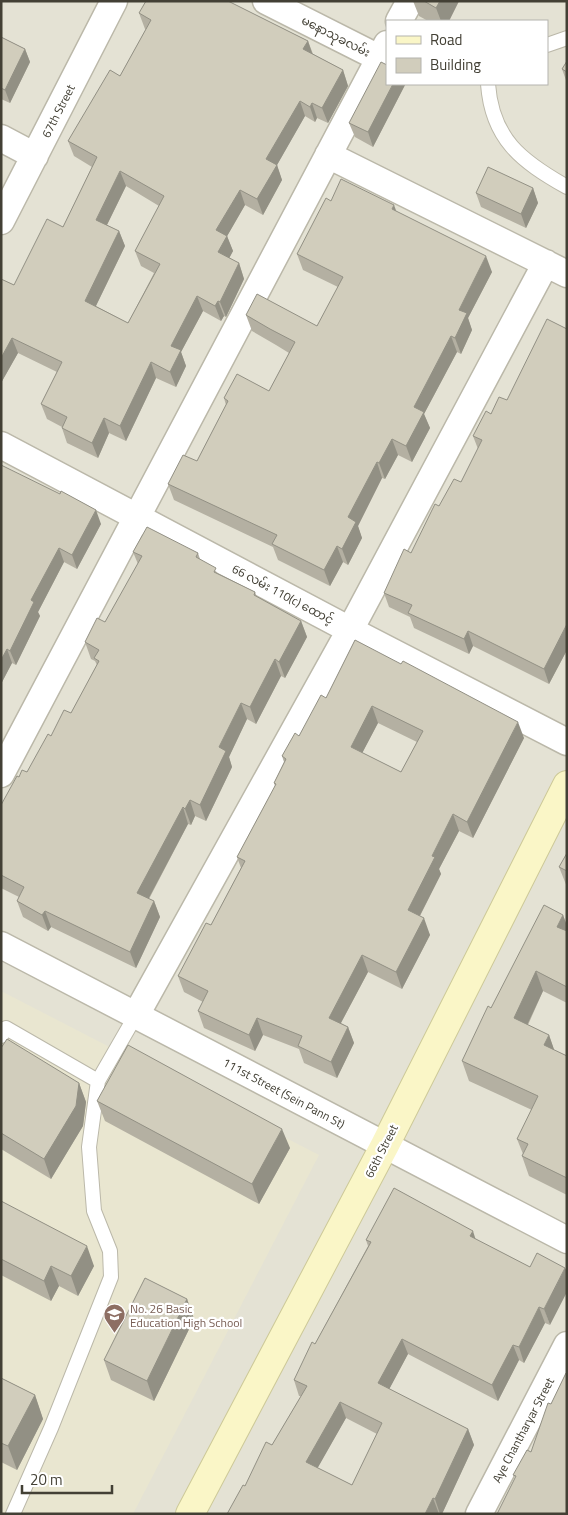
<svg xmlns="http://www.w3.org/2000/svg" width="568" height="1515" viewBox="0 0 568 1515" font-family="'Titillium Web','Noto Sans Myanmar',sans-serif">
<rect width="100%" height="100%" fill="#f1efe5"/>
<path fill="#e4e2d4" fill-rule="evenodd" d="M1 1H567V1514H1ZM387 21H547V84H387Z"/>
<path fill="#e9e6d0" d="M1 991 319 1155 133 1514H1Z"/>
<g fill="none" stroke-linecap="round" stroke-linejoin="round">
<defs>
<path id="lane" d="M547 45 567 38
M488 84C492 139 521 161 567 187
M1 1036 6 1028 98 1081 136 1015
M13 1514 51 1428 111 1277 110 1251 94 1211 89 1147 98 1081"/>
<path id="street" d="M266 1 379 58
M399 21 410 1
M1 138 35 156
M328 155 567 274
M1 221 114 1
M1 445 350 630 567 742
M1 774 387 44
M1 945 567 1240
M136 1015 350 630 546 263
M479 1514 567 1345"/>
<path id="secondary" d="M190 1514 385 1145 567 785"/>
</defs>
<use href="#lane" stroke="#bbb8a9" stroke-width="16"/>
<use href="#street" stroke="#bbb8a9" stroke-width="29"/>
<use href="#secondary" stroke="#cdc998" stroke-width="30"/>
<use href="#lane" stroke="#fff" stroke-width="14"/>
<use href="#street" stroke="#fff" stroke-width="26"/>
<use href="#secondary" stroke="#faf6c7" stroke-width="28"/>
</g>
<path fill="#b4b0a2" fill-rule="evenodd" d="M413 1H459L449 21H428L419 16Z
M239 7 308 41 313 54 343 70 348 86 328 123 317 118 315 122 305 116 277 165 282 180 263 215 245 205 227 236 233 251 229 258 239 263 244 279 226 317 224 316 221 321 203 311 181 352 186 366 176 387 156 378 126 441 109 433 98 458 67 443 62 428V427L47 419 41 404 57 372 18 353 1 383V279L14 285 63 227 92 167 74 156 68 141 120 76 146 29H145L139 13ZM126 186 159 206 135 251 141 266 154 273 128 323 96 306 125 246 119 231 107 225Z
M1 37 25 49 30 62 10 103 1 99Z
M567 61V83L562 69Z
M387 84H405V85L373 147 355 137 349 123Z
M533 188 538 203 526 228 481 207 476 193Z
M331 201 396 211 492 272 468 318 472 330 461 354 457 352 424 414 430 428 412 462 398 455 385 479 382 478 358 526 362 538 348 565 343 562 330 586 278 560 273 547 174 500 168 484 197 461 226 405 224 398 269 391 289 353 276 345 252 331 246 315 317 326 338 287 303 270 297 254Z
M567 329V650L549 684 473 646 469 654 414 628 410 617 389 607 384 593 411 553 439 506 461 482 478 449 473 436 491 414 507 400Z
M1 465 101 524 77 569 64 562 38 612 40 616 16 665 12 663 1 684Z
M133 552 198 553 200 559 218 573 255 592 257 597 301 621 307 637 285 678 281 676 256 724 247 719 229 757 232 767 206 821 195 816 191 825 188 824 149 899 154 901 160 917 136 968 51 927 48 931 23 917 17 901 19 897 1 888V805L19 777 27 772 51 736 71 713 97 665 95 661 91 659 85 642 105 622 138 564Z
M355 640 524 738 473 838 459 831 439 869 441 874 420 916 430 935 402 989 368 972 341 1023 348 1027 354 1043 337 1078 304 1063 299 1049 263 1035 255 1051 204 1028 198 1011 203 1002 184 992 178 976 211 925 241 868 237 857 275 786 274 783 284 762 282 756 299 736 326 698ZM378 723 417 742 401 772 362 753Z
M567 853V887L559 867Z
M563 915 567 926V1003L543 991 528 1025 549 1035 554 1050 567 1056V1195L529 1176 522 1156 523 1154 517 1139 532 1110 469 1081 462 1061 491 1008Z
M1 1048 79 1083 86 1102 83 1126 51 1179 1 1149Z
M97 1101 290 1148 259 1204 105 1121Z
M1 1201 94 1266 78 1296 59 1286 51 1301 1 1275Z
M475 1239 530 1267 550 1325 545 1323 524 1363 519 1360 498 1401 408 1354 389 1389 468 1429 474 1445 442 1514H227L272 1445 301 1396H299L294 1380 315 1344 368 1246 366 1240ZM346 1418 377 1434 352 1485 317 1468Z
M187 1299 194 1319 154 1401 111 1380 104 1360Z
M1 1378 35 1395 43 1419 17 1470 1 1462Z"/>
<path fill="#929084" d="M440 1H459L449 21H441L436 8Z
M308 41 313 56 303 49Z
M25 49 30 62 10 103 5 90Z
M343 70 348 86 328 123 322 108Z
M393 84H405V85L373 147 368 132Z
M300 101 305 116 277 165 282 180 263 215 257 199 266 159Z
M312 103 317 118 315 122 310 107Z
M120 171 126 186 102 235 96 220Z
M533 188 538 203 526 228 521 214Z
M240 190 245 205 222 245 216 230Z
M394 205 400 221 392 209Z
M119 231 125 246 91 316 85 301Z
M227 236 233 251 224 268 218 252Z
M486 256 492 272 468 318 472 330 461 354 455 338 459 310Z
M239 263 244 279 226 317 220 302Z
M197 296 203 311 181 352 186 366 176 387 170 372 171 346Z
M218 301 224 316 221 321 215 306Z
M451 336 457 352 424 414 430 428 412 462 406 446 414 407Z
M12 338 18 353 1 383V358Z
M151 362 156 378 126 441 120 426Z
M104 418 109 433 98 458 92 443Z
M392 439 398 455 385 479 379 463Z
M377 462 382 478 358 526 362 538 348 565 342 549 348 517Z
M96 510 101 524 77 569 72 555Z
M337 546 343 562 330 586 324 570Z
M59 548 64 562 38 612 40 616 16 665 10 651 31 600Z
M301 621 307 637 285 678 279 662Z
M567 624V650L549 684 544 669Z
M468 631 473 646 469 654 464 639Z
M7 649 12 663 1 684V660Z
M275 659 281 676 256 724 250 707Z
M241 703 247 719 229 757 232 767 206 821 200 805 219 747Z
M372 706 378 723 357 763 351 747Z
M518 722 524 738 473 838 467 822Z
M190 800 195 816 191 825 185 809Z
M183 807 188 824 143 909 137 893Z
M453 814 459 831 439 869 441 874 414 927 408 910 432 856Z
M154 901 160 917 136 968 130 952Z
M45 911 51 927 48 931 42 915Z
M563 915 567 926V942L557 927Z
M424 918 430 935 402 989 396 972Z
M362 955 368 972 335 1034 329 1018Z
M536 971 543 991 521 1038 514 1018Z
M257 1018 263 1035 255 1051 249 1035Z
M348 1027 354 1043 337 1078 331 1062Z
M549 1035 556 1055 544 1045Z
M79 1083 86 1102 83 1126 51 1179 44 1159Z
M282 1129 290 1148 259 1204 252 1184Z
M473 1231 478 1247 470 1236Z
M87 1246 94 1266 78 1296 71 1276Z
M51 1266 59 1286 51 1301 44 1281Z
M565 1268 567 1271V1292L550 1325 544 1309Z
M187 1299 194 1319 154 1401 147 1381Z
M539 1307 545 1323 524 1363 519 1347Z
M402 1339 408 1354 384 1399 378 1383Z
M513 1345 519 1360 498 1401 492 1385Z
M35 1395 43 1419 17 1470 8 1446Z
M340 1402 346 1418 312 1478 306 1462Z
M468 1429 474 1445 442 1514H440L435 1499Z
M433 1498 439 1514H425Z"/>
<path fill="#d1cdbc" stroke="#929084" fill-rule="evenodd" d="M146 1H228L308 41 303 49 343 70 322 108 312 103 310 107 300 101 266 159 277 165 257 199 240 190 216 230 227 236 218 252 239 263 220 302 218 301 215 306 197 296 171 346 181 350 170 372 151 362 120 426 104 418 92 443 62 428 67 417 41 404 62 362 12 338 1 358V279L14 285 47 219 63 227 97 157 68 141 110 70 120 76 151 20 139 13ZM120 171 164 196 135 251 160 264 128 323 85 301 119 231 96 220Z
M424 1H440L436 8Z
M1 37 25 49 5 90 1 88Z
M567 61V72L562 69Z
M381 62 387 65V84H393L368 132 349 123Z
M488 167 533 188 521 214 476 193Z
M341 179 394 205 392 209 486 256 459 310 467 313 455 338 451 336 414 407 424 412 406 446 392 439 379 463 377 462 348 517 356 522 342 549 337 546 324 570 272 544 277 535 168 484 183 455 197 461 228 401 224 398 237 374 269 391 295 342 270 329 246 315 257 294 317 326 343 277 297 254 326 198 331 201Z
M547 319 567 329V624L544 669 468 631 464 639 408 613 412 605 384 593 404 549 411 553 435 504 439 506 454 479 461 482 482 440 473 436 486 411 491 414 499 397 507 400Z
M1 465 60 494 61 491 96 510 72 555 59 548 31 600 34 602 10 651 7 649 1 660Z
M147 527 198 553 196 557 216 568 214 572 255 592 254 595 301 621 279 662 275 659 250 707 241 703 219 747 226 751 200 805 190 800 185 809 183 807 137 893 154 901 130 952 45 911 42 915 17 901 24 887 1 875V805L17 776 19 777 22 770 27 772 48 734 51 736 64 710 71 713 99 661 94 658 99 650 85 642 97 618 105 622 142 556 133 552Z
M355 640 401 664 403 661 518 722 467 822 453 814 432 856 435 857 408 910 424 918 396 972 362 955 329 1018 348 1027 331 1062 298 1046 302 1036 257 1018 249 1035 198 1011 208 991 178 976 206 923 211 925 245 861 237 857 276 784 274 783 286 759 282 756 295 733 299 736 321 695 326 698ZM372 706 423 731 401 772 351 747Z
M567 853V871L559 867Z
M544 905 563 915 557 927 567 931V987L536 971 514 1018 549 1035 544 1045 567 1056V1178L522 1156 528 1144 517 1139 538 1096 462 1061 488 1006 491 1008Z
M7 1039 79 1083 76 1106 44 1159 1 1133V1048Z
M128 1045 282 1129 252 1184 97 1101Z
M394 1188 473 1231 470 1236 530 1267 537 1253 565 1268 544 1309 539 1307 519 1347 513 1345 492 1385 402 1339 378 1383 468 1429 435 1499 433 1498 425 1514H227L243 1485 245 1486 266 1442 272 1445 307 1386 294 1380 312 1342 315 1344 371 1242 366 1240ZM340 1402 382 1423 352 1485 306 1462Z
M1 1201 87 1246 71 1276 51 1266 44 1281 1 1259Z
M145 1278 187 1299 147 1381 104 1360Z
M566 1373H567V1514H497L516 1476 513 1475 527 1450 531 1452 548 1403 551 1404Z
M1 1378 35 1395 8 1446 1 1443Z"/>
<defs>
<symbol id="school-pin" viewBox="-11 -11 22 30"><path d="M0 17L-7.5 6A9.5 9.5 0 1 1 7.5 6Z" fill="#8d6e63" stroke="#fff"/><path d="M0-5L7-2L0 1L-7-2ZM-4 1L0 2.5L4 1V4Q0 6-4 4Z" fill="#fff"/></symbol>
</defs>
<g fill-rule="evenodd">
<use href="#school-pin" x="102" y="1302" width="25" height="34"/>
</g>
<g text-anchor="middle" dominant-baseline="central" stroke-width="4.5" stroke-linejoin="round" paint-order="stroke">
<g font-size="12" fill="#434035" stroke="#fff">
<text transform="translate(336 36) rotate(27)">မနောသုခလမ်း</text>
<text transform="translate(58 111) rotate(-63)">67th Street</text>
<text transform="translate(283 594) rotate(28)">66 လမ်း 110(c) ထောင့်</text>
<text transform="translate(284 1093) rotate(28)">111st Street (Sein Pann St)</text>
<text transform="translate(381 1151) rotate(-63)">66th Street</text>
<text transform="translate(523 1430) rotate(-62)">Aye Chantharyar Street</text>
</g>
<g font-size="12" fill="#785e54" stroke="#fff" text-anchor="start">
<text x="130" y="1308">No. 26 Basic<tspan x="130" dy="14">Education High School</tspan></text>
</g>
</g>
<rect width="568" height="1515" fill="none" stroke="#434035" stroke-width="5"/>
<rect x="386" y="20" width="162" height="65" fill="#ffffff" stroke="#b4b3ae"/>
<rect x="396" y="36" width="25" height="8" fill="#faf6c7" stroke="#b4b3ae"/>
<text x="430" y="45" font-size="15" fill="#434035">Road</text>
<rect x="396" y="58" width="25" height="15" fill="#d1cdbc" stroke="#b4b3ae"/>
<text x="430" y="70" font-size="15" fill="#434035">Building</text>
<path d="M22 1485v8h90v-8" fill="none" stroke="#434035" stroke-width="2.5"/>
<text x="30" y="1485" font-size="15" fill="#434035" stroke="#ffffff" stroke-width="4" paint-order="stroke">20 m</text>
</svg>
